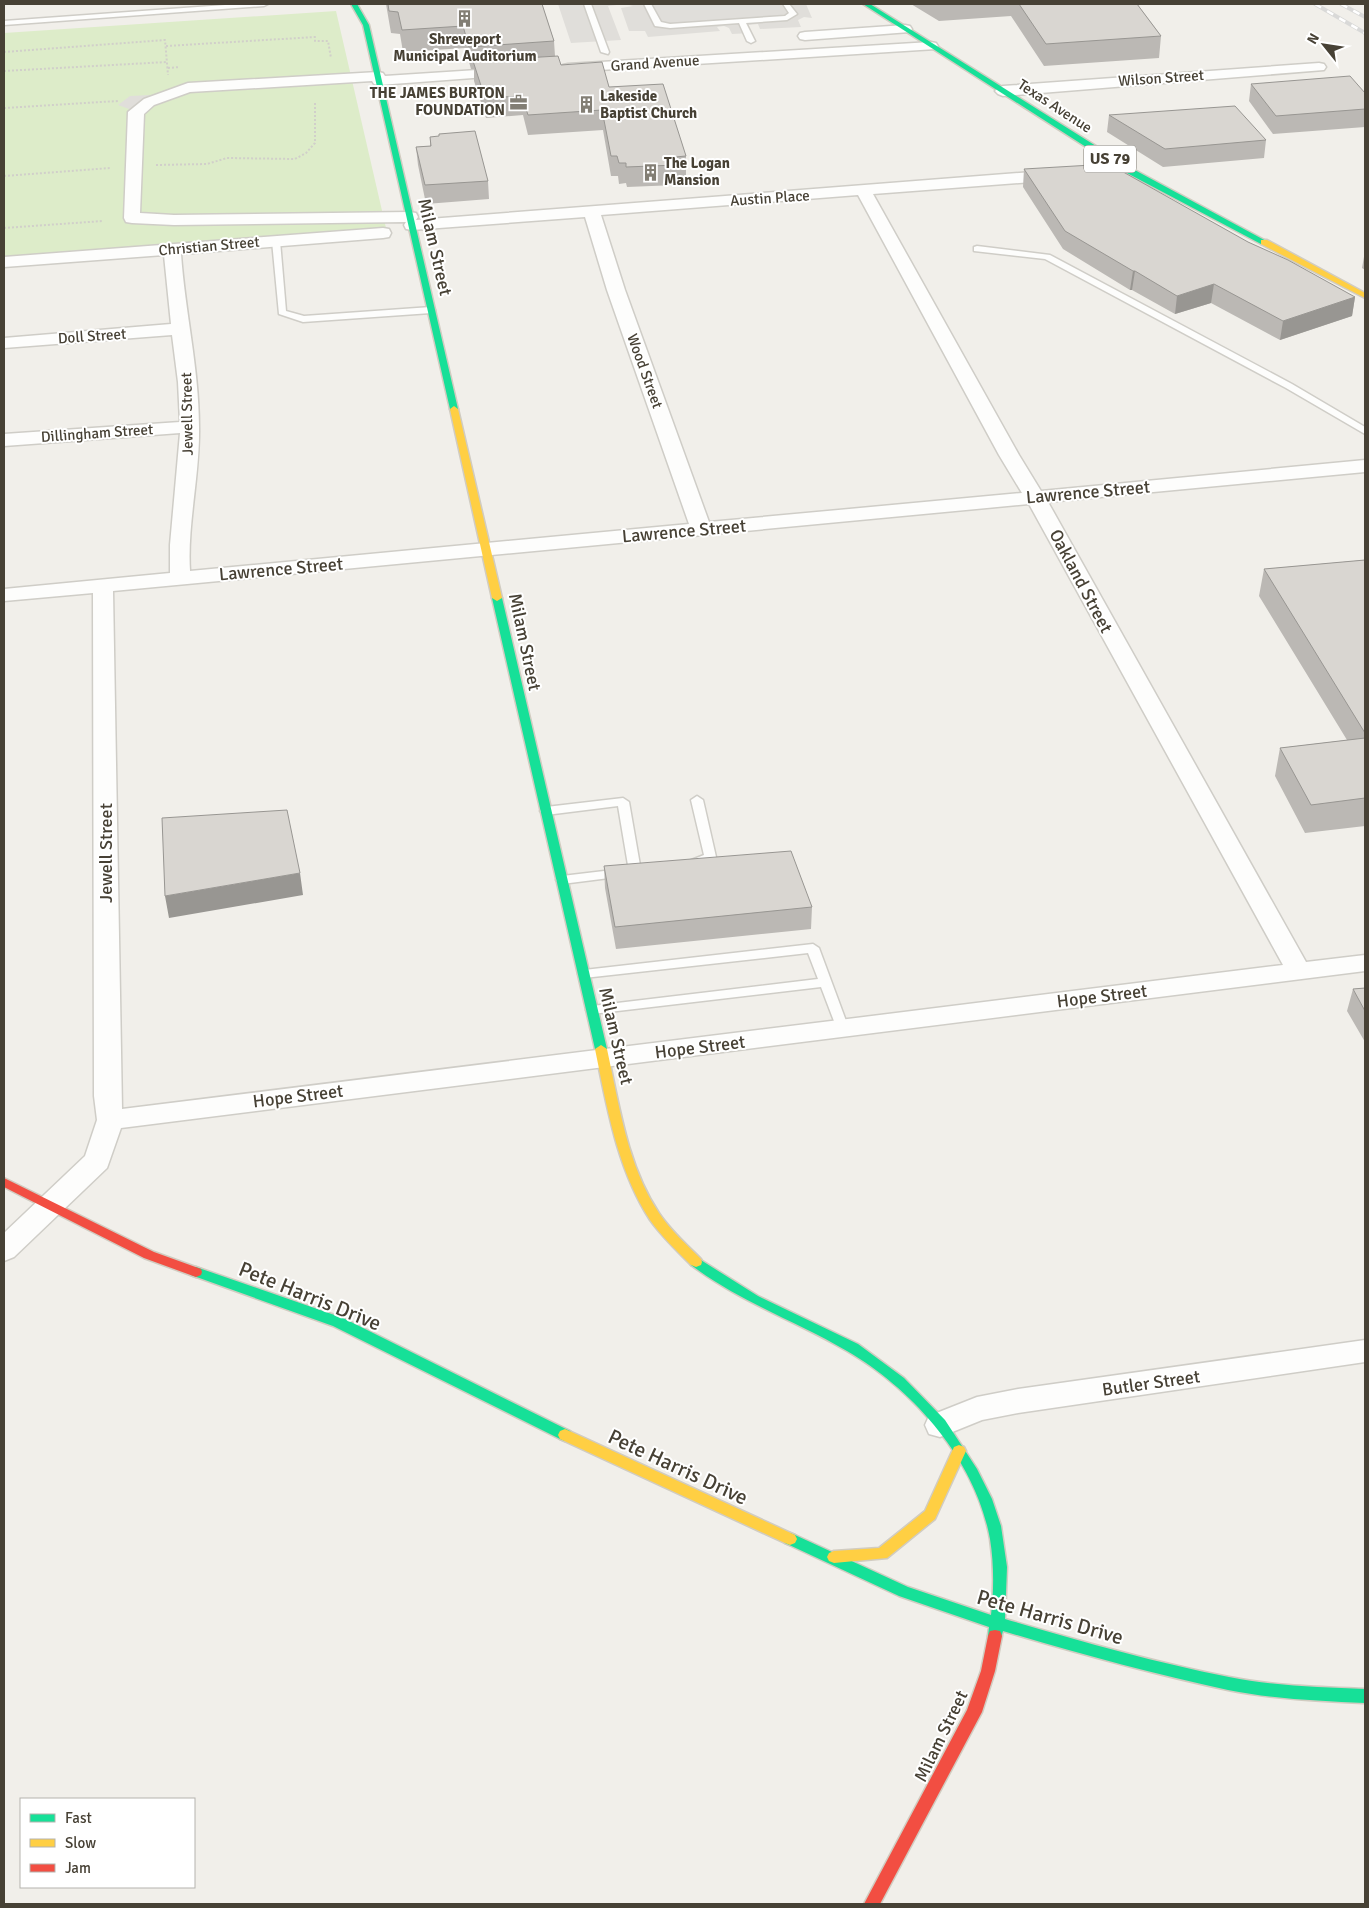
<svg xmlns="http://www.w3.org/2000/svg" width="1369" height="1908" viewBox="0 0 1369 1908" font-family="Signika,sans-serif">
<rect width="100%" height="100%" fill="#f1efea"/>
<path fill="#ddecc9" d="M336 11 386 228 4 258V33Z"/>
<path fill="#e0deda" d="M558 4H625L608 6 621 40 571 43Z
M625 4H806L812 18 804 17 798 20 801 27 760 29 758 24 748 25 752 33 732 34 729 28 724 26 717 27 720 31 648 37 645 31H629L621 8 633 6Z
M150 95 132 110 118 105 130 96Z"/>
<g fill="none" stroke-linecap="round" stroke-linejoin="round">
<defs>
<path id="lane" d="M239 4H268L264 6 4 25V21Z
M584 4H591L609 52 608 54 601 52Z
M644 4H651L661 22 670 24 785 16 789 13 783 4H789L797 14 787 20 746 23 755 41 751 43 747 41 739 23 670 28 655 26Z
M276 238 280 241 286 311 304 316 431 307 435 310 431 313 303 322 279 314 272 241Z
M977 246 1050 255 1292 384 1365 427V434L1286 388 1045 259 974 251V247Z
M697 796 703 800 716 857 714 860 693 868 687 864 689 861 704 855 691 800Z
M623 798 629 802 641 871 635 875 629 871 618 806 546 815 540 811 546 807Z
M621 869 627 873 625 876 562 884 556 880 562 876Z
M813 944 819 948 849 1029 848 1032H838L837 1029 821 987 592 1014 586 1010 592 1006 818 979 808 953 584 978 578 974 584 970Z"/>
<path id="street" d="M905 25 910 26 912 29 910 32 805 40 800 39 798 36 800 33 805 32Z
M931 42 936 43 938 46 936 49 568 72 563 71 561 68 563 65 568 64Z
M1319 63 1324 64 1326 67 1324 70 1003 96 998 94 995 91 998 88 1003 86Z
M508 68 513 69 515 72 513 75 379 85 374 84 372 81 190 92 154 105 144 114 140 213 174 215 410 212 416 213 418 217 416 220 1058 170 1064 172 1066 175 1064 178 1058 180 873 194 1019 455 1041 491 1365 460V472L1048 502 1306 962 1365 955V971L121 1128 107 1168 14 1257 4 1261V1233L85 1156 97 1120 94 1096 93 593 4 601V589L170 573V545L180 433 4 446V434L180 422 178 382 172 335 4 348V338L171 324 164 255 4 267V257L383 228 389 229 391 233 389 237 383 238 181 254C185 312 199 368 199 427 200 475 187 525 190 571L689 524 607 290 585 217 412 230 406 229 404 225 406 222 174 225 132 223 126 222 124 218 128 112 144 99 188 83 378 72 383 73 385 76ZM858 195 999 455 1022 493 709 522 625 290 601 215ZM1029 504 1283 965 122 1109 113 591Z
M1365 1340V1362L1018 1413 982 1420 940 1437 929 1434 925 1425 929 1416 977 1397 1018 1389Z"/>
<path id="fast" d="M351 4H357L369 25 458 409 457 411H451L450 409 363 25Z
M863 4H870L1131 168 1268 242 1261 244 1125 172Z
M497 595 502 598 607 1049 601 1053 595 1049 492 598Z
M696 1257 758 1296 858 1344 904 1378 945 1420 977 1469 992 1499 1001 1526 1007 1567 1005 1619C1079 1641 1153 1662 1229 1677 1273 1686 1320 1687 1365 1689V1703C1320 1701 1273 1699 1228 1690 1153 1674 1077 1653 1003 1631L1000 1641 995 1642 990 1641 988 1636 989 1627 899 1596 785 1543 783 1539 785 1535 790 1533 795 1535 908 1587 991 1615C994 1590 994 1564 990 1539 976 1461 914 1390 847 1351 794 1320 742 1303 691 1265L690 1262 691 1259Z
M196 1267 343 1318 570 1431 572 1435 570 1439 565 1441 560 1439 333 1326 191 1275 190 1272 191 1269Z"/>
<path id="slow" d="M1261 240H1267L1365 293V298L1261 244Z
M454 406 458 409 502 598 497 601 492 598 450 409Z
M601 1045 607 1049C619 1104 627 1165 659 1213 671 1231 686 1244 701 1259L702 1262 701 1265 696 1267 691 1265C677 1251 662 1237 650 1220 617 1169 607 1107 595 1049Z
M565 1429 795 1535 797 1539 795 1543 790 1545 785 1543 560 1439 558 1435 560 1431Z
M959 1445 964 1447 966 1451 935 1519 887 1558 834 1563 829 1561 827 1557 829 1553 834 1551 879 1548 925 1511 954 1447Z"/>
<path id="jam" d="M4 1178 154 1252 201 1269 202 1272 201 1275 196 1277 144 1258 4 1187Z
M995 1630 1000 1631 1002 1636 995 1671 982 1712 880 1904H864L967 1710 981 1671 988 1636 990 1631Z"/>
</defs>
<use href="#lane" stroke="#cfcdc7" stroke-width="3"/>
<use href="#street" stroke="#cfcdc7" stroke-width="3"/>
<use href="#fast" stroke="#d1ccc1" stroke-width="3"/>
<use href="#slow" stroke="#d1ccc1" stroke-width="3"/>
<use href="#jam" stroke="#d1ccc1" stroke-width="3"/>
<path stroke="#d1cfca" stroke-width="2" stroke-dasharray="2 2" stroke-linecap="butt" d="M166 46 315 37V41H328L331 58
M4 52 165 40 168 75
M168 68 180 67
M4 71 167 62
M4 108 118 101
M156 165 207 164 227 158 295 159 306 153 315 143V101
M4 176 110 168
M4 228 103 221"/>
<use href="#lane" fill="#fdfdfc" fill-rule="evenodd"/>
<use href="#street" fill="#fdfdfc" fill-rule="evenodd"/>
<use href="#fast" fill="#16e098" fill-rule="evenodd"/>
<use href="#slow" fill="#ffcf43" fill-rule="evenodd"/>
<use href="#jam" fill="#f24e42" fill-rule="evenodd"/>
<defs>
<path id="rail" d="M1315 4 1365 33
M1341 4 1365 17"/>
</defs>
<use href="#rail" stroke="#d9d9d8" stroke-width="4"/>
<use href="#rail" stroke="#fff" stroke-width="2.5" stroke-dasharray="7" stroke-linecap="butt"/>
</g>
<path fill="#bbb8b4" d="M386 4H542L554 41 555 56 561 65 609 87 686 156V176L676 177V185L627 187 626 183 619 184 618 176H611L603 130 528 135 523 115 486 118 474 81V69H471L465 48 403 52 400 34 391 33Z
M911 4H1137L1161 36 1159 58 1044 66 1011 16 939 21Z
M1251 84 1365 93V127L1273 134 1249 101Z
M1109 115 1266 140 1264 158 1163 167 1107 132Z
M430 137 488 181 489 199 426 204 418 165 416 147 430 146Z
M1024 169 1248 242 1355 297 1352 316 1280 340 1211 303 1175 314 1132 290H1130L1063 249 1023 187Z
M1365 251V270L1362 268Z
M1365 560V826L1305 833 1275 776 1280 748 1347 740 1259 596 1264 569Z
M604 866 812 907 811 929 616 949 605 888Z
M1365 988V1042L1347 1011 1353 989Z"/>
<path fill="#989692" d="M1133 271H1135L1132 290H1130Z
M1214 284 1211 303 1175 314 1177 296Z
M1355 297 1352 316 1280 340 1283 321Z
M300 873 303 895 169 918 165 896Z"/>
<path fill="#d9d6d1" stroke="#989692" d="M388 4H542L554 41 469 47 463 26 402 30 398 12 389 11Z
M1019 4H1137L1161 36 1046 44Z
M558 56 561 65 602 62 609 87 663 84 686 156 675 157 676 165 626 167V163H619L617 156H611L602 110 528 115 522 96 485 98 473 61Z
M1350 76 1365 93V109L1276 116 1251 84Z
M1235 106 1266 140 1165 149 1109 115Z
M475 131 488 181 425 185 416 147 431 146 430 137 439 136V134Z
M1109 164 1248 242 1288 260 1355 297 1283 321 1214 284 1177 296 1135 271H1133L1065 231 1024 169Z
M1365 560V733L1264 569Z
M1365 738V798L1311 805 1280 748Z
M287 810 300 873 165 896 162 818Z
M791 851 812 907 615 927 604 866Z
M1365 988V1011L1353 989Z"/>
<defs>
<symbol id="building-bare" viewBox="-9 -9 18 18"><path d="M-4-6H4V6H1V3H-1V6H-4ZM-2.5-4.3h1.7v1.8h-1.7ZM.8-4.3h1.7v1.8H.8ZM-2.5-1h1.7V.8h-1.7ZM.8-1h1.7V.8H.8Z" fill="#827e74" stroke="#fff" stroke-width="2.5" paint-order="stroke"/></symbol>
<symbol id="office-bare" viewBox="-9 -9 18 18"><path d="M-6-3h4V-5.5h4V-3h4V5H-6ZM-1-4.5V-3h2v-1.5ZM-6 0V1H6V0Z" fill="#827e74" stroke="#fff" stroke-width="2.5" paint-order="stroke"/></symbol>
</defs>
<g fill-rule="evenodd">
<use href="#building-bare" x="452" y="6" width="25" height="25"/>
<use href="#office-bare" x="506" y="90" width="25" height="25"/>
<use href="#building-bare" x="574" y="92" width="25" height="25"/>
<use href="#building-bare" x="638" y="160" width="25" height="25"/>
</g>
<g text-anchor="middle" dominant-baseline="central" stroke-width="4" stroke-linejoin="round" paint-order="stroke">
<g font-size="15" font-weight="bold" fill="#474135" stroke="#fff" text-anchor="start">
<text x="465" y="39" text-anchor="middle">Shreveport<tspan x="465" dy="17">Municipal Auditorium</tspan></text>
<text x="505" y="93" text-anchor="end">THE JAMES BURTON<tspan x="505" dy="17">FOUNDATION</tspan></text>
<text x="600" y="96">Lakeside<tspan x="600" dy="17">Baptist Church</tspan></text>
<text x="664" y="163">The Logan<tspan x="664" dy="17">Mansion</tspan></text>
</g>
<g font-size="15" fill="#474135" stroke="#fff">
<text transform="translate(655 63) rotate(-4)">Grand Avenue</text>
<text transform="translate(1161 78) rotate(-4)">Wilson Street</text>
<text transform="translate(1055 106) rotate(33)">Texas Avenue</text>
<text transform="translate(770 198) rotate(-4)">Austin Place</text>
<text transform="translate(209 246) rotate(-5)">Christian Street</text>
<text transform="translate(92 336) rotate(-4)">Doll Street</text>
<text transform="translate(645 371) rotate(70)">Wood Street</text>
<text transform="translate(187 414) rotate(-91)">Jewell Street</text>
<text transform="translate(97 433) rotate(-4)">Dillingham Street</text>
</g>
<rect fill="#fff" stroke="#7e7a72" stroke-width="1" x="1084" y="145.5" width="52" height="27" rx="4"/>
<g font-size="16" font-weight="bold" fill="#474135">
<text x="1110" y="159">US 79</text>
</g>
<g font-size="18" fill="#474135" stroke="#fff">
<text transform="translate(435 247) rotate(77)">Milam Street</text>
<text transform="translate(1088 492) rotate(-5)">Lawrence Street</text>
<text transform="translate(684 531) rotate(-5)">Lawrence Street</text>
<text transform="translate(281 569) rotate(-5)">Lawrence Street</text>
<text transform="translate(1081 581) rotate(62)">Oakland Street</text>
<text transform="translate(525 642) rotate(78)">Milam Street</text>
<text transform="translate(106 853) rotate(-90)">Jewell Street</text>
<text transform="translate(1102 996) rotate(-7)">Hope Street</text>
<text transform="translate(616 1036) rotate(77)">Milam Street</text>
<text transform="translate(700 1047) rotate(-7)">Hope Street</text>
<text transform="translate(298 1096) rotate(-7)">Hope Street</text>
<text transform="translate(1151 1383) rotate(-8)">Butler Street</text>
<text transform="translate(941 1736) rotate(-64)">Milam Street</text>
</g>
<g font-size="21" fill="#474135" stroke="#fff">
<text transform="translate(310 1296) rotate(22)">Pete Harris Drive</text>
<text transform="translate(678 1467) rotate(25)">Pete Harris Drive</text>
<text transform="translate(1050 1617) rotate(16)">Pete Harris Drive</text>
</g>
</g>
<rect width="1369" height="1908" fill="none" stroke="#474135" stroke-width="10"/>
<rect x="20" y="1798" width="175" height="90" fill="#ffffff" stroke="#b5b3ae"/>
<rect x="30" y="1814" width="25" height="8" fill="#16e098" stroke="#b5b3ae"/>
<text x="65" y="1823" font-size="15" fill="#474135">Fast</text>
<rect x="30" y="1839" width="25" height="8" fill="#ffcf43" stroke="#b5b3ae"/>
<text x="65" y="1848" font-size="15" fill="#474135">Slow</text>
<rect x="30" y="1864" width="25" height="8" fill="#f24e42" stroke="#b5b3ae"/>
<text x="65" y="1873" font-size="15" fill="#474135">Jam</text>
<g transform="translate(1324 45) rotate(300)" stroke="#ffffff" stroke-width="4" paint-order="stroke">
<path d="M0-4L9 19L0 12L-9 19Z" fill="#474135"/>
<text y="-8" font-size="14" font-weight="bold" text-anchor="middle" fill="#474135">N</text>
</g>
</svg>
